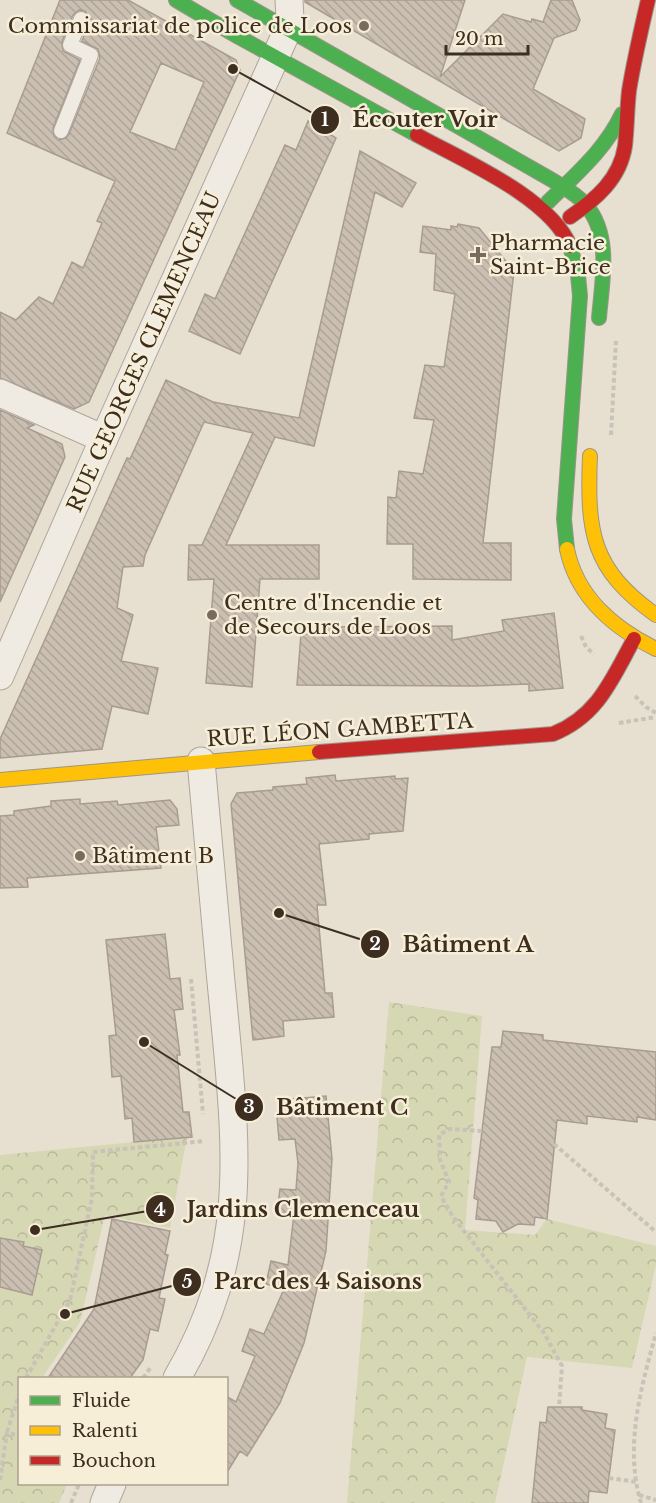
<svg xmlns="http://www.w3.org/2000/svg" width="656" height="1503" viewBox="0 0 656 1503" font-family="'Libre Baskerville',serif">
<defs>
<pattern id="forest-crowns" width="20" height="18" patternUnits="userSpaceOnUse" patternTransform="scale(1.5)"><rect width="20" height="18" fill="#d6d7b3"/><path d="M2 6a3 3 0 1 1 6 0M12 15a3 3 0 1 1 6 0" fill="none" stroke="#b9b99a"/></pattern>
<pattern id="building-back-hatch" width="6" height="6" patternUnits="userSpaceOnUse" patternTransform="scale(1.5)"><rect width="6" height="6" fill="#cbbfb2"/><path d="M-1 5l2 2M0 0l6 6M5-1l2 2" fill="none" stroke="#afa499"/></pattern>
</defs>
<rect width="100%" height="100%" fill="#e7e0d1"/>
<path fill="url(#forest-crowns)" d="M389 1002 482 1016 465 1230 535 1235 547 1219 656 1246V1265L632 1368 527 1357 495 1503H347Z
M187 1137 170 1228 105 1215 80 1322 42 1378H20V1484H67L59 1503H0V1155Z"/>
<path fill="url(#building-back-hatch)" stroke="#a89c90" stroke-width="1.5" fill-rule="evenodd" d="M60 0H128L236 60 240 70 89 402 74 409 0 378V312L16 320 39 297 53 304 72 262 83 268 102 223 97 221 115 181 7 133ZM79 10 85 11 90 18 82 41 98 49 100 58 69 134 66 138 58 140 54 136 53 128 80 60 63 51 62 42 73 15ZM161 63 204 82 175 150 130 132Z
M305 0H465L440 77 503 14 531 22 532 19 543 22 551 0H572L580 20 576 30 554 38 533 89 585 119 581 138 559 151 305 2Z
M308 121 336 138 240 354 189 331 205 294 215 299 285 145 296 150Z
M360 151 416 183 402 207 375 192 314 446 275 437 226 545H319V579H260L252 687 206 683 214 579 188 580 189 545H202L253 433 204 422 145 555 143 566 123 567 117 608 133 615 121 661 158 668 148 714 112 706 102 749 0 758V739L127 458 130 459 166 380 213 402 299 418Z
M458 224 479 228 514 271 483 543H511V580L413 579V544H387L388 497 396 498 399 471 423 474 434 420 414 418 425 365 444 367 455 294 434 290 436 254 420 252 423 226 451 230V226L457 227Z
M0 410 34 425 27 428 62 444 65 457 0 602Z
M554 613 563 688 529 691V684L475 686 297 685 301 634H326V627L452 626V640L504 631 502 620Z
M335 775 336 781 395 776V779L408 778 403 831 369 834V839L319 844 326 905H317L325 993H332L334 1017 283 1021 284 1036 253 1040 231 804 237 793 273 790V787L307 784 306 778Z
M80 799V804L117 801 118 805 170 800 177 809 179 825 156 827 161 868 27 878 28 887 0 888V816L14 815V811L51 806V801Z
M165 934 170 979 180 978 183 1009 174 1010 180 1055H177L183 1112H189L192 1137 134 1142 132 1118 125 1119 121 1076 112 1077 109 1036 116 1035 106 940Z
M503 1031 543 1035V1040L656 1052V1120L637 1117V1122L587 1116V1124L557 1120 547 1219 535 1217 534 1225 518 1224 503 1232 496 1221 476 1219 478 1200 474 1198 492 1047H501Z
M326 1096 332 1159 326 1251 304 1343 280 1403 247 1456 240 1451 226 1474V1396L236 1402 255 1356 242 1351 250 1329 264 1334 284 1289 266 1284 271 1261 288 1265 294 1214 277 1213 280 1189 296 1190 298 1163 295 1139 279 1140 277 1117 294 1115 292 1099Z
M112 1219 170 1231 165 1254 168 1255 159 1298 165 1299 158 1331 150 1329 143 1360 130 1378H48L94 1309Z
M0 1238 24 1242 23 1246 42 1250 32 1295 0 1287Z
M548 1407H582V1410L607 1414 605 1428 615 1430 607 1493 589 1491 588 1503H532L540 1422 546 1423Z"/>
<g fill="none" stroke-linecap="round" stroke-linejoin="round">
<defs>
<path id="lane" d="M61 131 91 55 70 45 81 19"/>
<path id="street" d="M0 393 104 439
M0 676 93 463 288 29 290 18 289 0
M177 1378C252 1249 236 1144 223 1002 215 922 208 842 201 761
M104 1503 112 1484"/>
<path id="fast" d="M176 0 237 36 417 135
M237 0 552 180C563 187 577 194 586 205 612 236 602 281 599 318
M548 202C576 174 605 150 622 114
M567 549 564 519 580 296 578 275 570 246"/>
<path id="slow" d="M590 456C587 532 591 569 656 615
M567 549C577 598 614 628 656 649
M0 780 319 752"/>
<path id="jam" d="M417 135C462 160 550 197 570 246
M570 217C596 199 620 179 625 146 627 128 627 109 629 91 634 60 641 30 648 0
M319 752 553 734C598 716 612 679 634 639"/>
</defs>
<use href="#lane" stroke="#ada599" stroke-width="16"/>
<use href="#street" stroke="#ada599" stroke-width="29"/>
<use href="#fast" stroke="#9c958a" stroke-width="16"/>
<use href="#slow" stroke="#9c958a" stroke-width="16"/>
<use href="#jam" stroke="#9c958a" stroke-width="16"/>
<path stroke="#c8c2b9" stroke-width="4" stroke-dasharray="4.5 3" stroke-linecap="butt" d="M611 435 616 341
M581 636 586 647 594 654
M635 696 646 707 656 713
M619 723 656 717
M191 979 203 1114
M482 1131 449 1129 439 1135 440 1160 449 1182 441 1196 453 1217 544 1333 562 1366 559 1407
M554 1144 656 1232
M26 1378 70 1300 92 1198 93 1152 205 1141
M143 1378 151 1367
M7 1432 20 1392
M609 1478 637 1482
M0 1480 7 1432 20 1437
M639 1495 656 1500
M71 1503 79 1484
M641 1503C624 1446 641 1388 656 1333"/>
<use href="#lane" stroke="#efebe3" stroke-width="14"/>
<use href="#street" stroke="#efebe3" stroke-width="27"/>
<use href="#fast" stroke="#4caf50" stroke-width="14"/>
<use href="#slow" stroke="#ffc107" stroke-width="14"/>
<use href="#jam" stroke="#c62828" stroke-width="14"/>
</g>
<g fill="#786c5e" stroke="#f7eed8" stroke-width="2">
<circle cx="364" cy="26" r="6"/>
<path d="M475 246h6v6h6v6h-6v6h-6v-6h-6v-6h6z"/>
<circle cx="212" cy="615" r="6"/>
<circle cx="80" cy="856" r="6"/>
</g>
<g text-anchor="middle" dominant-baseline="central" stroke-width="5" stroke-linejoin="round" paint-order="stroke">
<g font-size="21" fill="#3d2e20" stroke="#f7eed8" text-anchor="start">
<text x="352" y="26" text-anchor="end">Commissariat de police de Loos</text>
<text x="490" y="243">Pharmacie<tspan x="490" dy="24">Saint-Brice</tspan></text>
<text x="224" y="603">Centre d'Incendie et<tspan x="224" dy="24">de Secours de Loos</tspan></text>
<text x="92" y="856">Bâtiment B</text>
</g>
<g font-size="21" fill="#3d2e20" stroke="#f7eed8">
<text transform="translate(144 352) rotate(-66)">RUE GEORGES CLEMENCEAU</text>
<text transform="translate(340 730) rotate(-4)">RUE LÉON GAMBETTA</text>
</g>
</g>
<path fill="none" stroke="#3d2e20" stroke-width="2" d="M233 69L325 120M279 913L375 944M144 1042L249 1107M35 1230L160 1209M65 1314L187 1282"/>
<g fill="#3d2e20" stroke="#f7eed8" stroke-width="2">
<circle cx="233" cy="69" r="6"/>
<circle cx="279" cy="913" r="6"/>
<circle cx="144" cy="1042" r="6"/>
<circle cx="35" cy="1230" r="6"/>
<circle cx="65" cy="1314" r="6"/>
<circle cx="325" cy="120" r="15"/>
<circle cx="375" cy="944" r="15"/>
<circle cx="249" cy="1107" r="15"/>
<circle cx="160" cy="1209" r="15"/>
<circle cx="187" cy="1282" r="15"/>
</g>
<g font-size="18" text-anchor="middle" font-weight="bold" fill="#fff">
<text x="325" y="126">1</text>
<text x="375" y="950">2</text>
<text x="249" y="1113">3</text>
<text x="160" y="1216">4</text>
<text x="187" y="1288">5</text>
</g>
<g font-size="22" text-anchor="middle" font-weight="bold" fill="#3d2e20" stroke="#f7eed8" stroke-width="5" stroke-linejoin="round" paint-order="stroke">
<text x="425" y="127">Écouter Voir</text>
<text x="468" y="952">Bâtiment A</text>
<text x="342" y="1115">Bâtiment C</text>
<text x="303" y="1217">Jardins Clemenceau</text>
<text x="318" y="1289">Parc des 4 Saisons</text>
</g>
<rect x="18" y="1377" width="210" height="108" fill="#f7eed8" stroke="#ada18e" stroke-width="1.5"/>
<rect x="30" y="1396" width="30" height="9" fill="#4caf50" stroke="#ada18e" stroke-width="1.5"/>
<text x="72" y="1407" font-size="18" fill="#3d2e20">Fluide</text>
<rect x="30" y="1426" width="30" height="9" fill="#ffc107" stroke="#ada18e" stroke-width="1.5"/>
<text x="72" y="1437" font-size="18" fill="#3d2e20">Ralenti</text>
<rect x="30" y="1456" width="30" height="9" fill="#c62828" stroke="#ada18e" stroke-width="1.5"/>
<text x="72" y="1467" font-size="18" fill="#3d2e20">Bouchon</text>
<path d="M446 45v9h82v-9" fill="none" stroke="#3d2e20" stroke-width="3"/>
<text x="455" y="45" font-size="18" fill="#3d2e20" stroke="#f7eed8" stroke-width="4.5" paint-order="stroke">20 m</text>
</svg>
